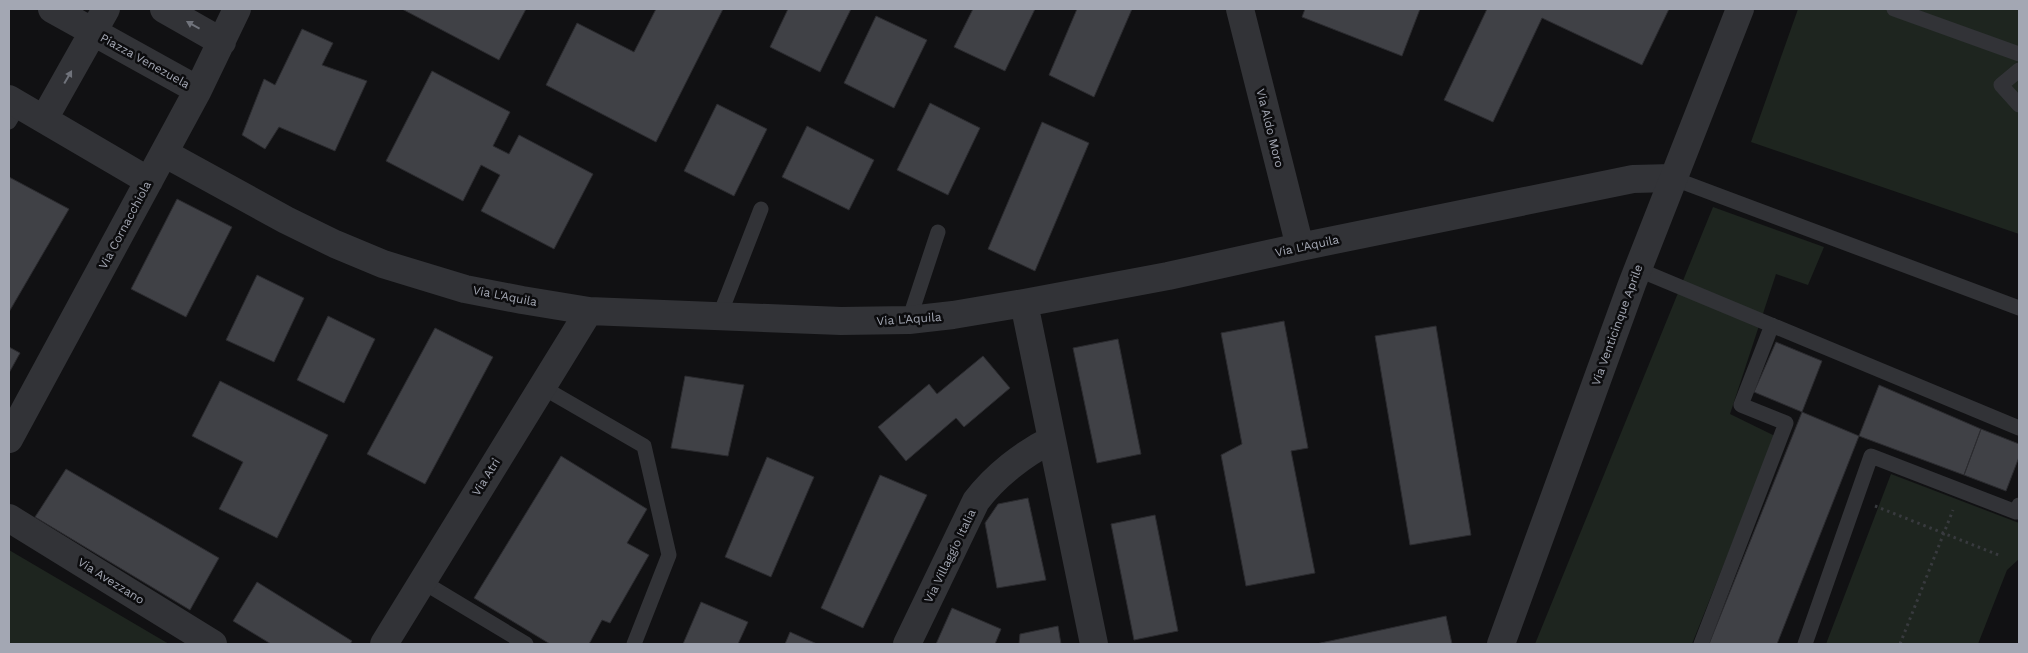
<svg xmlns="http://www.w3.org/2000/svg" width="2028" height="653" viewBox="0 0 2028 653" font-family="'Work Sans',sans-serif">
<rect width="100%" height="100%" fill="#111113"/>
<path fill="#1e251f" d="M1798 9H2019V234L1751 142Z
M1713 207 1824 247 1808 285 1776 274 1730 414 1775 436 1692 644H1535Z
M1891 474 2019 523V559L2007 570 1978 644H1826Z
M9 550 169 644H9Z"/>
<path fill="#404146" stroke="#2b2b2f" d="M402 9H526L499 60Z
M656 9H723L656 142 546 85 577 23 634 52Z
M788 9H851L820 72 770 47Z
M973 9H1035L1005 71 954 47Z
M1077 9H1132L1094 97 1049 75Z
M1305 9H1420L1402 56 1302 17Z
M1487 9H1669L1642 65 1542 18 1493 122 1444 100Z
M876 16 927 40 894 108 844 83Z
M302 29 333 43 322 65 367 81 335 151 279 127 265 149 242 135 264 79 275 85Z
M432 71 510 112 493 146 509 154 519 135 593 174 554 249 481 211 500 175 481 165 463 201 386 161Z
M930 103 980 128 948 195 897 170Z
M717 104 767 129 734 196 684 171Z
M1042 122 1089 143 1035 271 988 249Z
M807 126 874 160 849 210 782 177Z
M9 177 69 209 9 312Z
M177 199 232 227 186 317 131 289Z
M257 275 304 298 274 362 226 340Z
M328 316 375 339 344 403 297 380Z
M1284 321 1308 448 1291 451 1315 573 1246 586 1221 455 1242 444 1221 333Z
M1436 326 1471 535 1410 545 1375 336Z
M435 328 493 357 425 484 367 454Z
M1118 339 1141 454 1097 463 1073 348Z
M1776 342 1822 361 1802 412 1754 392Z
M9 347 20 353 9 373Z
M983 356 1010 388 964 427 956 418 906 461 878 427 929 384 937 394Z
M685 376 744 385 728 456 671 448Z
M220 381 328 435 277 538 219 509 243 462 192 436Z
M1879 385 1981 429 1964 475 1859 436Z
M1802 412 1859 436 1777 644H1709Z
M1981 429 2019 444V457L2006 491 1964 475Z
M561 456 647 509 627 543 649 555 610 623 602 620 589 644H550L474 598Z
M767 457 814 477 771 577 725 557Z
M66 469 219 558 190 610 35 517Z
M880 475 927 495 863 628 821 608Z
M1028 498 1046 580 997 588 985 523 998 504Z
M1155 515 1178 631 1134 640 1111 524Z
M257 582 352 641 350 644H271L233 621Z
M701 602 748 622 738 644H683Z
M952 608 1001 629 995 644H936Z
M1446 616 1452 644H1316Z
M1058 626 1061 644H1019L1020 634Z
M790 632 817 644H785Z"/>
<g fill="none" stroke-linecap="round" stroke-linejoin="round">
<path stroke="#383a3e" stroke-width="3" stroke-dasharray="2.5 4" stroke-linecap="butt" d="M1875 506 2001 556
M1900 644 1953 510"/>
<path stroke="#323337" stroke-width="15" d="M1894 9 2019 54
M2019 70 2001 85 2019 105
M9 122 19 105
M1672 178 2019 308
M1637 269 2019 428
M719 317 761 209
M909 320 938 232
M542 387 644 446 669 555 634 644
M423 582 526 644
M1701 644 1786 423 1741 405 1772 325
M1805 644 1871 456 2016 512 2019 505"/>
<path stroke="#323337" stroke-width="28" d="M52 9 198 90
M164 9 222 42
M1240 9 1300 247
M9 99 149 181
M44 119 106 9
M164 153 286 220 335 244 383 264 465 289 522 300 589 311 841 321 909 320 953 315 1024 303 1168 276 1300 247 1633 179 1672 178
M1024 303 1094 644
M9 439 198 90 237 9
M9 518 213 644
M384 644 589 311
M907 644 976 501C995 476 1023 454 1051 440"/>
<path stroke="#323337" stroke-width="28" d="M1501 644 1632 284 1740 9"/>
</g>
<defs><path id="oneway-solid" d="M-6-.8H1V-3.2L6.5 0L1 3.2V.8H-6Z" transform="scale(1.25)"/></defs>
<g fill="#70737b">
<use href="#oneway-solid" transform="translate(193 25) rotate(-151)"/>
<use href="#oneway-solid" transform="translate(68 77) rotate(-60)"/>
</g>
<g text-anchor="middle" dominant-baseline="central" stroke-width="5" stroke-linejoin="round" paint-order="stroke">
<g font-size="12" fill="#a3a7b3" stroke="#0c0c0e">
<text transform="translate(145 61) rotate(29)">Piazza Venezuela</text>
<text transform="translate(1270 128) rotate(76)">Via Aldo Moro</text>
<text transform="translate(125 225) rotate(-62)">Via Cornacchiola</text>
<text transform="translate(1307 246) rotate(-12)">Via L'Aquila</text>
<text transform="translate(505 296) rotate(11)">Via L'Aquila</text>
<text transform="translate(909 319) rotate(-4)">Via L'Aquila</text>
<text transform="translate(1617 325) rotate(-70)">Via Venticinque Aprile</text>
<text transform="translate(486 477) rotate(-58)">Via Atri</text>
<text transform="translate(950 556) rotate(-64)">Via Villaggio Italia</text>
<text transform="translate(111 581) rotate(32)">Via Avezzano</text>
</g>
</g>
<rect width="2028" height="653" fill="none" stroke="#a3a7b3" stroke-width="20"/>
</svg>
